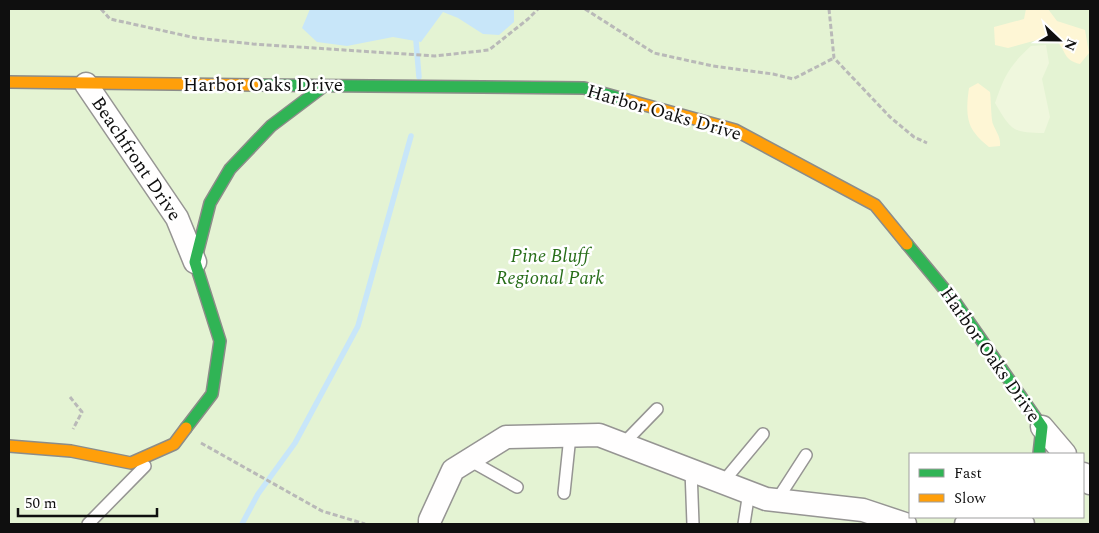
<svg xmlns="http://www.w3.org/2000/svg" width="1099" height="533" viewBox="0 0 1099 533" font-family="Spectral,serif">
<rect width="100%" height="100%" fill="#fcfbf5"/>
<path fill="#e4f3d3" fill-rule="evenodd" d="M9 9H1090V524H9ZM910 454H1083V517H910Z"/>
<path fill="#fef6d5" d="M1026 9H1048L1057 21 1085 30 1089 53 1080 64C1063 60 1067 52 1056 40H1037L1008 48 995 45 994 27 1024 19Z
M978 83 990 92C991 99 991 119 993 124 996 132 1001 137 1000 146L989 147C984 143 978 138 974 132 965 120 967 102 969 88Z"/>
<path fill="#eff7dd" d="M1046 45 1049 63 1042 79 1050 117 1044 133C1012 133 1011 130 995 103 1004 76 1010 65 1031 46Z"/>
<path fill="#c8e6f9" d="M310 9H514V22L499 35 483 34 458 18 443 12 421 42 393 37 347 46 317 42 302 28Z"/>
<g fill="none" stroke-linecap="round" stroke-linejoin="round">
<path stroke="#c8e6f9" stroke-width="5.5" d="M416 41 419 77
M242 524 258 494 295 443 358 326 411 136"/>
<defs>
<path id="lane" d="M623 444 657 409
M469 460 517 487
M691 470 693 524
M723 482 763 434
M564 493 570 436
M777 500 806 455
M88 524 145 466
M744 524 749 492"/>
<path id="street" d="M86 84 177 218 195 262
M1042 427 1065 454
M1083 474 1090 483
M430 524V520L453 470 506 437 599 435 766 499 863 510 905 524
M966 524 989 522 1023 524"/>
<path id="fast" d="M259 85 584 88 627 100
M907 244 955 302 1042 427 1039 454
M186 428 212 394 220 341 195 262 210 203 230 169 271 126 324 86"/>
<path id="slow" d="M9 82 259 85
M627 100 735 130 875 205 907 244
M9 446 71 451 131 463 174 444 186 428"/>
</defs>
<use href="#lane" stroke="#969593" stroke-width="14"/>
<use href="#street" stroke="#969593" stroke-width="25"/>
<use href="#fast" stroke="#8c8c89" stroke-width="14"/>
<use href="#slow" stroke="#8c8c89" stroke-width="14"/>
<path stroke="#b9b9b8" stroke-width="3" stroke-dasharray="5 2.5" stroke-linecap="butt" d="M101 9 110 19 196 38 253 44 435 56 489 50 528 19 538 9
M585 9 654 53 713 66 773 74 793 79 834 58
M829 9 834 58 890 117 914 137 927 143
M70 397 82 412 73 429
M201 443 322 511 365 524"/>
<use href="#lane" stroke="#fffefe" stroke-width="11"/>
<use href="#street" stroke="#fffefe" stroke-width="22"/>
<use href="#fast" stroke="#30b455" stroke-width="11"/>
<use href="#slow" stroke="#ff9f0a" stroke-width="11"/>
</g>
<g text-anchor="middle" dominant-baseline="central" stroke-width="5" stroke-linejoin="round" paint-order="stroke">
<g font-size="19" fill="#0f0f0f" stroke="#fff">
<text x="263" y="85">Harbor Oaks Drive</text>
<text transform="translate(664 113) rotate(16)">Harbor Oaks Drive</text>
<text transform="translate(136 159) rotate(56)">Beachfront Drive</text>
<text transform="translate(990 355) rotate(55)">Harbor Oaks Drive</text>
</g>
<g font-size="19" font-style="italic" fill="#286e19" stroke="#fff">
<text x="550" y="256">Pine Bluff<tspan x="550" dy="22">Regional Park</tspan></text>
</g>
</g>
<rect width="1099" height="533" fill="none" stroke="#0f0f0f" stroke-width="20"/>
<rect x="909" y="453" width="175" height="65" fill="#ffffff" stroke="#9f9f9f"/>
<rect x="919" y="469" width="25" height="8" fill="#30b455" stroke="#9f9f9f"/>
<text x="954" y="478" font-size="15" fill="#0f0f0f">Fast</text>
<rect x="919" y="494" width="25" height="8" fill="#ff9f0a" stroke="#9f9f9f"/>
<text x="954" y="503" font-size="15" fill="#0f0f0f">Slow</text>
<g transform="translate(1059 40) rotate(112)" stroke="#ffffff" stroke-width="4" paint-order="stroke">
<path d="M0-4L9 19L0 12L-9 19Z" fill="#0f0f0f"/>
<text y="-8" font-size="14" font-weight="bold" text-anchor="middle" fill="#0f0f0f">N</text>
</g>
<path d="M18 508v8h139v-8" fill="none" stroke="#0f0f0f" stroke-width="2.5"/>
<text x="25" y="508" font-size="15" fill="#0f0f0f" stroke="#ffffff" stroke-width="4" paint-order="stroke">50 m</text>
</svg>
